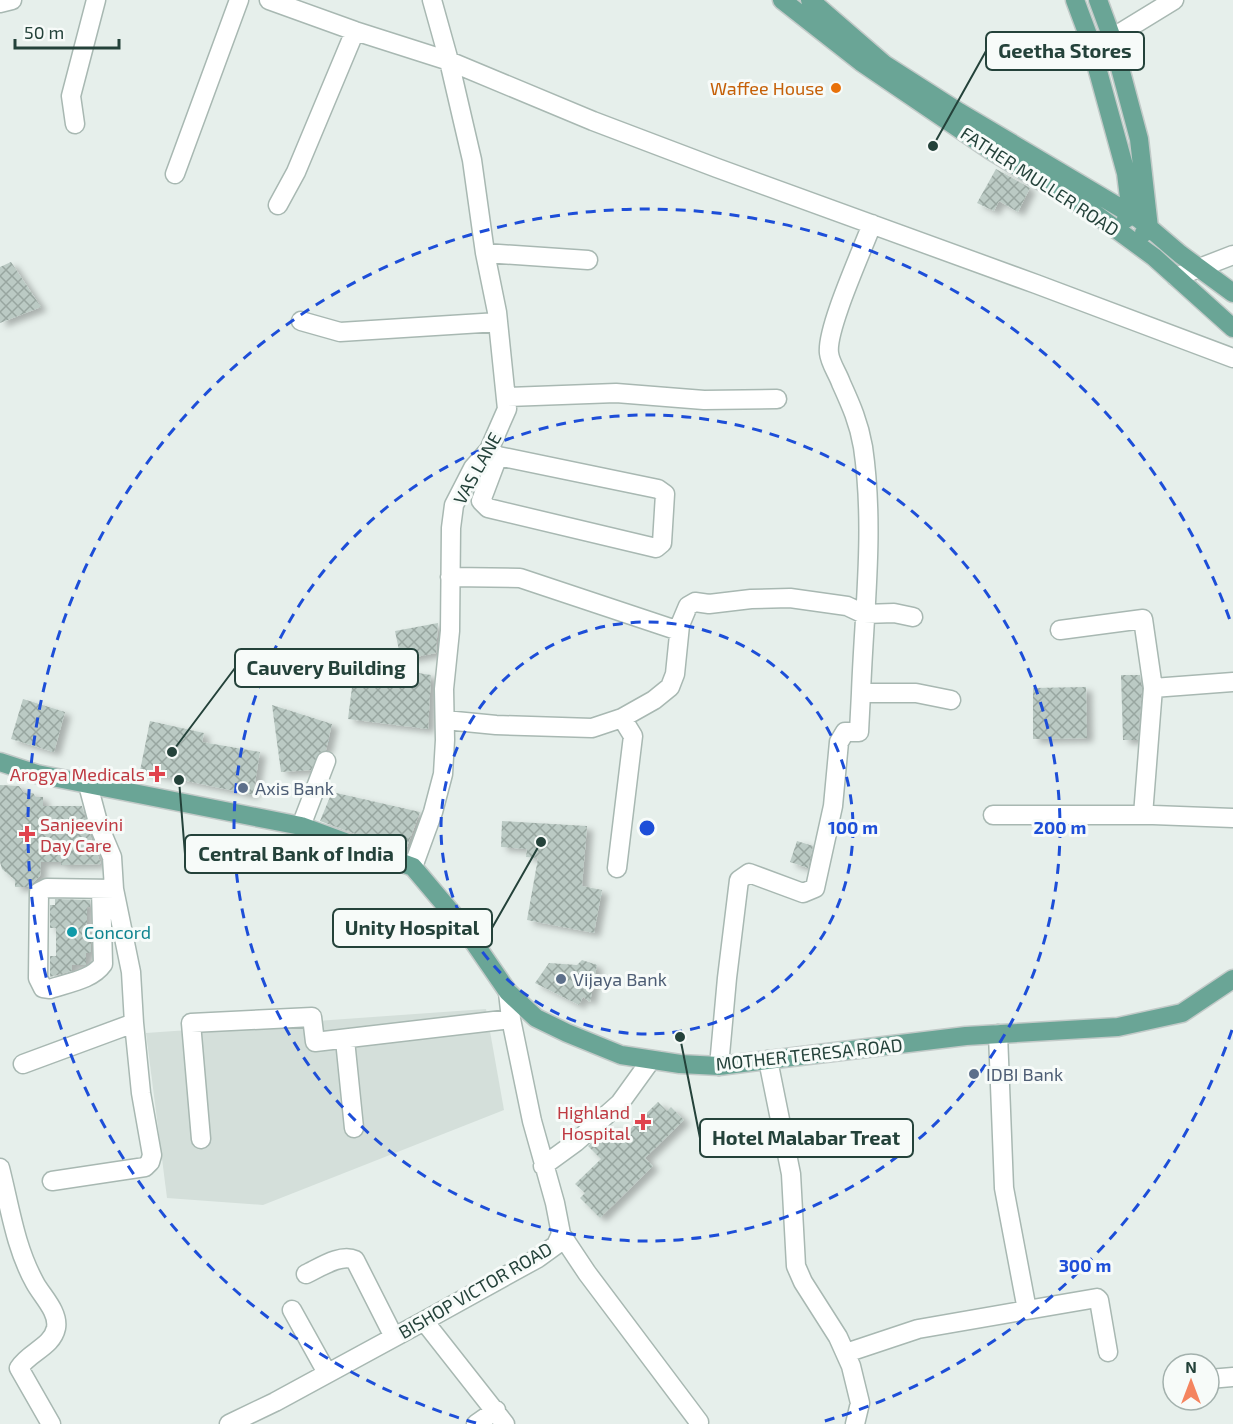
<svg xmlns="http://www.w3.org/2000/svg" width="1233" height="1424" viewBox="0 0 1233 1424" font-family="'Exo 2',sans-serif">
<defs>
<pattern id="building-cross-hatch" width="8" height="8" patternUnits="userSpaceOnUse" patternTransform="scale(1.5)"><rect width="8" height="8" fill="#bbcac4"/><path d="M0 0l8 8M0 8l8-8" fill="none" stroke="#98a6a0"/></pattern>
<filter id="shadow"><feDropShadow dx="6" dy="4" stdDeviation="3" flood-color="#0004"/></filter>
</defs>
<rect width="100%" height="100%" fill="#e6efeb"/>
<path fill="#d4dfda" d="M486 1009 504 1110 263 1205 167 1198 146 1033Z"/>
<path fill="url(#building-cross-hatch)" filter="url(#shadow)" d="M996 169 1030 188 1018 212 999 201 994 211 977 203Z
M11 262 41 307 0 323V267Z
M438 623 436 653 401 660 395 631Z
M355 663 431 675 428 729 348 719Z
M1121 675H1140L1142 688 1138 740H1123Z
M1086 687 1087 738 1033 739V688Z
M23 699 65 712 54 752 11 739Z
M272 705 332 724 326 750 319 753 311 770 281 772Z
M150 721 204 733 202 742 260 752 253 795 140 771Z
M0 785 19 786 24 793H33L36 797H43V806H82L92 841 101 864 61 865V862H41L40 876 29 887H15V880L2 869 0 862Z
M332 792 420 812 405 852 320 821Z
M502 821 587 826 582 886 602 890 594 933 527 920 538 858 526 857 527 849 501 847Z
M797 841 813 846 808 868 790 862Z
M55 899 90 900V907H87V937H91V953H86V965H72V971L50 977V956H56V928H50V905H55Z
M582 960 597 965 590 1002 583 997 579 1005 535 983 549 963 577 965Z
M658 1102 667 1111 671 1107 684 1120 645 1158 653 1166 600 1218 580 1198 585 1193 575 1184 601 1159 588 1146 612 1125 623 1136Z"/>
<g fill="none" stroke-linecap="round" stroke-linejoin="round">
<defs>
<path id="minor" d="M269 0 355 31 449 61 593 121 717 168 1036 284 1233 358
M0 3 12 0
M1091 43 1112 38 1174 0
M75 124 71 96 96 0
M175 174 239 0
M278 205 296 172 355 31
M872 224C862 251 826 329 829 353 830 363 838 374 841 383 851 405 859 423 863 447 875 529 864 611 861 693H916L951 700
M485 253 588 260
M1176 277 1233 255
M301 321 340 332 498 322
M507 397 616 393 704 400 777 399
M489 450 498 456 658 489 665 494 662 543 656 548 488 508 481 501 498 456
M450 577 520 578 679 631
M1060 630 1143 619 1153 688 1143 815
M1153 688 1233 682
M445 720 496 725 592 728 622 718 654 700 670 687 675 674 680 625 688 606 695 602 709 604 751 599 790 598 847 606 864 614 894 613 913 617
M993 815H1153L1233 818
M301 826 326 761
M413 867 433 812 443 774 445 740 444 689 450 631 451 528 454 505 473 468 489 450 507 409 497 312 485 253 472 160 449 61 432 0
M617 868 633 736 622 718
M101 889 103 964C92 980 67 983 50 989L43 988 38 978 39 892 47 888 114 889
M345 1040 354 1128
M768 1060 791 1174 796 1266 803 1282 838 1337 851 1366 860 1403 855 1424
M23 1064 134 1023
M719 1066 727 978 739 880 749 873 803 893 815 888 833 806 839 742 845 732H859L861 693
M201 1139 191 1023 312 1017 315 1042 511 1019
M543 1166 576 1142 620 1103 651 1060
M0 1168C10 1207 15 1247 35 1283 42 1296 59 1312 56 1328 52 1347 29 1352 19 1368L51 1424
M52 1181 145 1167 150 1162 152 1155 141 1093 134 1023 131 972 114 889 112 857 99 826 88 785
M561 1234 587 1273 699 1422
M306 1274C319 1268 341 1253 355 1260L394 1337
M292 1310 327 1373
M1027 1310 1097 1298 1099 1300 1108 1352
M424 1321 505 1424
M846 1353 918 1329 1027 1310 1004 1188 998 1034
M1209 1379 1233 1377
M229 1424 275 1402 424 1321 538 1258 556 1245 561 1234 555 1203 532 1121 511 1019 508 992
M476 1424 496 1410"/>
<path id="major" d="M782 0 861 62 992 151 1094 213 1154 257 1233 328
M810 0 884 64 959 112 1139 219 1180 254 1233 293
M1075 0 1088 35 1126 173 1131 214 1126 219
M1098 0 1112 38 1139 139 1149 228 1144 233
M0 762 37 774 301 826 413 867 462 925 508 992 536 1018 567 1033 621 1055 680 1064 719 1066 966 1036 1118 1027 1182 1013 1233 979"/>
</defs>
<use href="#minor" stroke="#a8b8b2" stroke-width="21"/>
<use href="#major" stroke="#c2cac8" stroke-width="21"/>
<use href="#minor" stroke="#fff" stroke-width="18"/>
<use href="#major" stroke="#6aa596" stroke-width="18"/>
</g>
<g fill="none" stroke="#1d4ed8" stroke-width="3" stroke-dasharray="10 8">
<circle cx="647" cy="828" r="206"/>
<circle cx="647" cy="828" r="413"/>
<path d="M1232 1030A619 619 0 0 1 818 1423M476 1423A619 619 0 1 1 1232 626"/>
</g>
<circle fill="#e8710a" stroke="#f7fbf9" stroke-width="2" cx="836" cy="88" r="6"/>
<g fill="#e0444e" stroke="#f7fbf9" stroke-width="2">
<path d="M154 765h6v6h6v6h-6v6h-6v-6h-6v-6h6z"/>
<path d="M24 825h6v6h6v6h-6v6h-6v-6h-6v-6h6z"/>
<path d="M640 1113h6v6h6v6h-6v6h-6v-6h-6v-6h6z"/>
</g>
<g fill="#5c6f8a" stroke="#f7fbf9" stroke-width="2">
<circle cx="243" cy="788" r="6"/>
<circle cx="561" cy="979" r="6"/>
<circle cx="974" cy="1074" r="6"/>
</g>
<circle fill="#0f9aa8" stroke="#f7fbf9" stroke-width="2" cx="72" cy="932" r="6"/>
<g text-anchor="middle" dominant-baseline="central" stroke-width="6" stroke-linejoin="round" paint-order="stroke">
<g font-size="18" fill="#c56008" stroke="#f7fbf9" text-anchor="end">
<text x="824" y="88">Waffee House</text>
</g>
<g font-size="18" fill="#24423a" stroke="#f7fbf9">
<text transform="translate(1040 181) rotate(33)">FATHER MULLER ROAD</text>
<text transform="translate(477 468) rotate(-61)">VAS LANE</text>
<text transform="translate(809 1054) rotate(-6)">MOTHER TERESA ROAD</text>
<text transform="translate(475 1290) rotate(-30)">BISHOP VICTOR ROAD</text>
</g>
<g font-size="18" fill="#be3a42" stroke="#f7fbf9" text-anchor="end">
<text x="145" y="774">Arogya Medicals</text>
<text x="40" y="824" text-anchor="start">Sanjeevini<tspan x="40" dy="21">Day Care</tspan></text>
<text x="630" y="1112">Highland<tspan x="630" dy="21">Hospital</tspan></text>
</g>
<g font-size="18" fill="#4e5e75" stroke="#f7fbf9" text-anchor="start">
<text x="255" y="788">Axis Bank</text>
<text x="573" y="979">Vijaya Bank</text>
<text x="986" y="1074">IDBI Bank</text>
</g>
<g font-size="18" fill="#0d838f" stroke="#f7fbf9" text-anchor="start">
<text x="84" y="932">Concord</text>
</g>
</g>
<circle cx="647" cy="828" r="9" fill="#1d4ed8" stroke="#f7fbf9" stroke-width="3"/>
<g font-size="18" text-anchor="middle" font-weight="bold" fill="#1d4ed8" stroke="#f7fbf9" stroke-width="6" stroke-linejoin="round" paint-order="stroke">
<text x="853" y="834">100 m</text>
<text x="1060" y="834">200 m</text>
<text x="1085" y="1272">300 m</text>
</g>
<path fill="none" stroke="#24423a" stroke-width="2" d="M933 146L986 51M172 752L235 668M179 780L185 854M541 842L492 928M680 1037L700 1138"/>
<g fill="#24423a" stroke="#f7fbf9" stroke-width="2">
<circle cx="933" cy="146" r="6"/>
<circle cx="172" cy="752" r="6"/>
<circle cx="179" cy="780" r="6"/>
<circle cx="541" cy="842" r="6"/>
<circle cx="680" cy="1037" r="6"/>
</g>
<g fill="#f7fbf9" stroke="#24423a" stroke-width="2">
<rect x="986" y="32" width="158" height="38" rx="6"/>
<rect x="235" y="649" width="183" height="38" rx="6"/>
<rect x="185" y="835" width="221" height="38" rx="6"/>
<rect x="333" y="909" width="159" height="38" rx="6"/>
<rect x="700" y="1119" width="213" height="38" rx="6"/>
</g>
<g font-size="20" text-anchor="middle" font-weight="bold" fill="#24423a">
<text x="1065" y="58">Geetha Stores</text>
<text x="326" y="675">Cauvery Building</text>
<text x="296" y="861">Central Bank of India</text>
<text x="412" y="935">Unity Hospital</text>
<text x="806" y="1145">Hotel Malabar Treat</text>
</g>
<g transform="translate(1191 1382)"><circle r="28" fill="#f7fbf9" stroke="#a3b1ad" stroke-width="1.5"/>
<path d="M0-4.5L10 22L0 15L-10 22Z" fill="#f4845f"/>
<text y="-9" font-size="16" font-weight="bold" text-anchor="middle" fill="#24423a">N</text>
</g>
<path d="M15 39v9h104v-9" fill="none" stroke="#24423a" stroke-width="3"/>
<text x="24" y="39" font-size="18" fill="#24423a" stroke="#f7fbf9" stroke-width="4.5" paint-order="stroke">50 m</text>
</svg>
